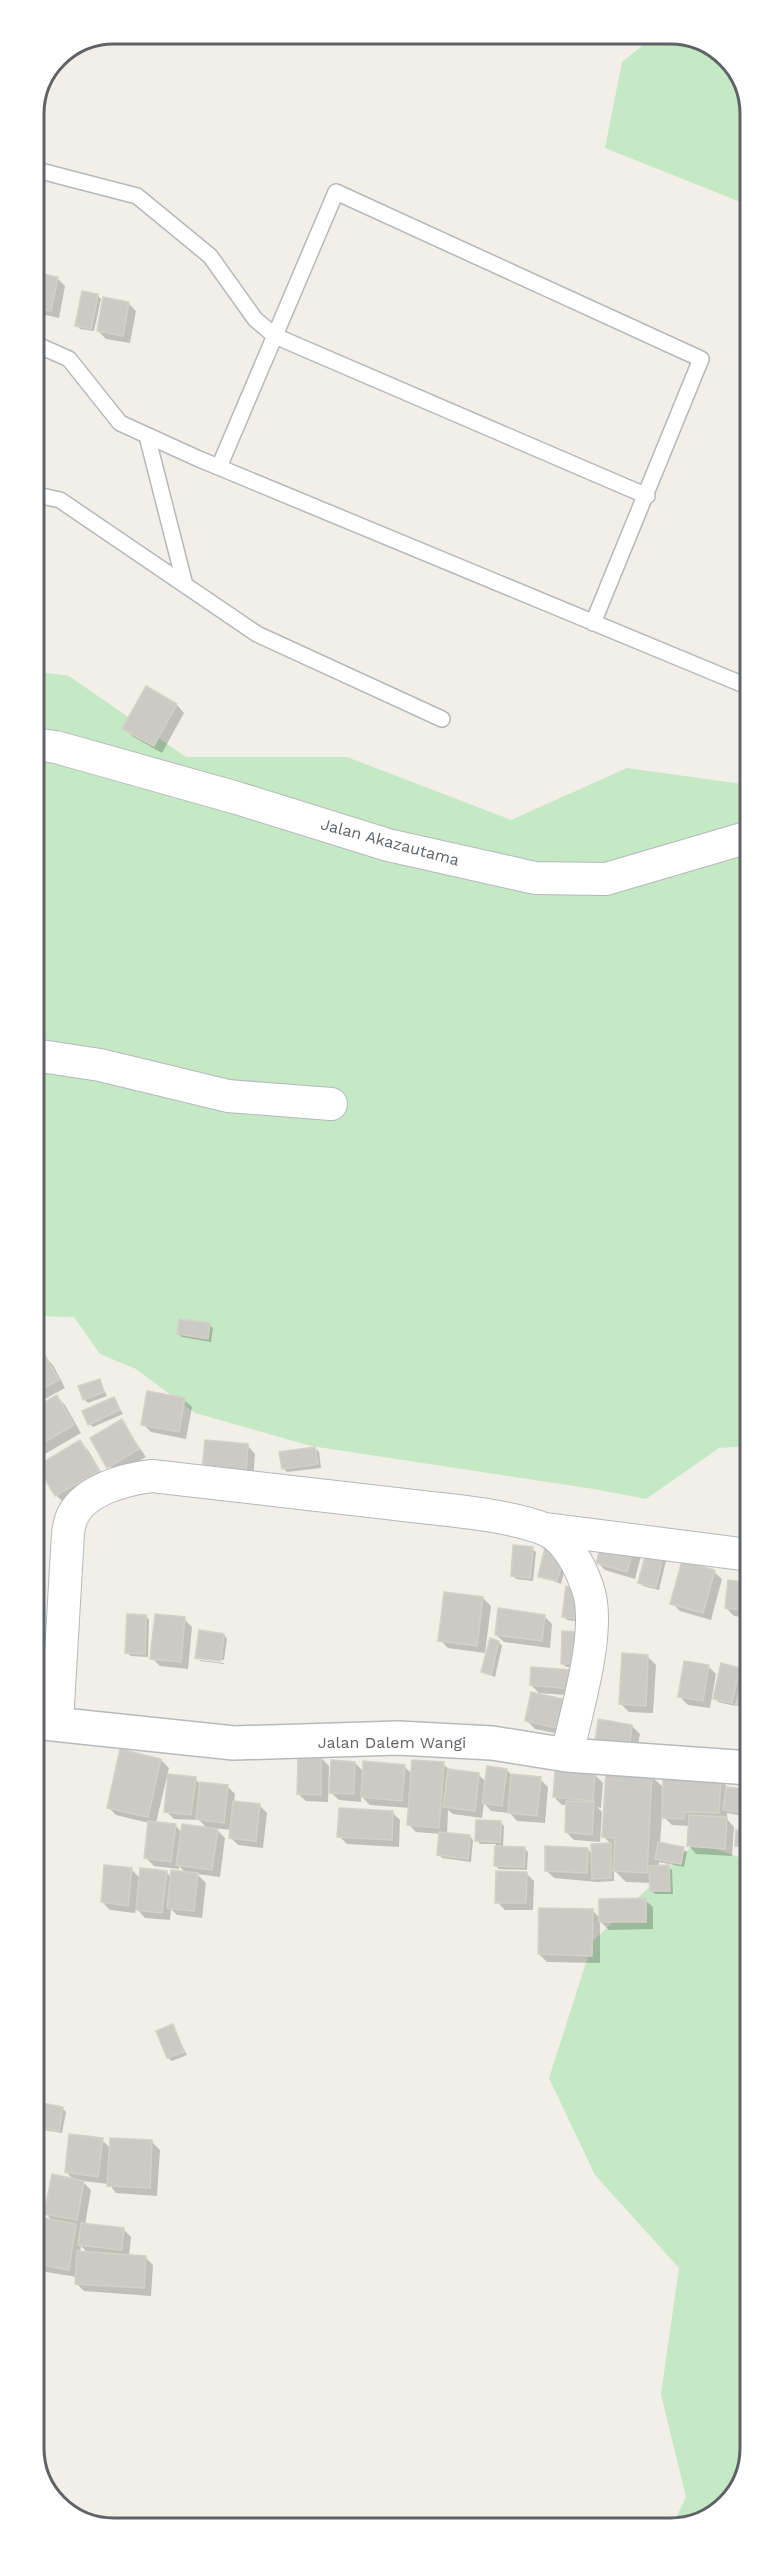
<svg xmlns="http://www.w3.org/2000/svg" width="783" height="2561" viewBox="0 0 783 2561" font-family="'Work Sans',sans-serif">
<rect width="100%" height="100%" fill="#f1efe8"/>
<path fill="#c5e8c5" d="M657 34H680L723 53 748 97V205L605 148 622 62Z
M33 671 69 676 186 757H347L511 820 627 768 749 785V1446L719 1448 646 1499 594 1489 311 1446 195 1413 136 1369 100 1354 74 1317 34 1316Z
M696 1842 750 1861V2448L733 2497 686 2526H672L686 2497 661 2394 679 2268 595 2175 549 2078 593 1941Z"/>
<path fill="#0003" fill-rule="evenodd" d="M33 274 57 278 65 286 59 318 33 312Z
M97 295 101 299 94 331 80 329 76 325Z
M128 303 136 311 130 343 106 339 98 331Z
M146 688 177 705 184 713 162 753 132 736 124 728Z
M209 1325 213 1328 211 1342 182 1337 178 1334Z
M45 1357 53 1365 65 1388 34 1405V1363Z
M99 1380 107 1396 88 1403 84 1399Z
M57 1397 65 1405 81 1433 45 1454 34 1440V1410Z
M114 1399 123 1414 93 1427 90 1424Z
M184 1400 192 1407 186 1439 151 1432 143 1424Z
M121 1421 146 1457 116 1475 92 1439Z
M80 1442 88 1450 105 1479 64 1503 56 1495 39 1466Z
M206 1442 248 1446 255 1454 253 1481Z
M315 1448 319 1452 321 1468 287 1472 284 1469Z
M604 1540 641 1556 635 1579 605 1570 597 1562Z
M532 1549 536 1552 533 1581 516 1579 512 1575Z
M568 1557 561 1584 540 1576Z
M663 1558 666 1561 659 1590 643 1586 640 1582Z
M714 1572 722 1579 711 1620 680 1611 672 1603Z
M729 1582 749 1584V1618L734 1616 726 1608Z
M568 1588 584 1622 567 1620 564 1616Z
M483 1598 491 1606 485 1653 448 1648 440 1640Z
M146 1616 149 1620 148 1657 131 1656 127 1653Z
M544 1616 552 1624 550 1648 504 1642 496 1635Z
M184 1619 192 1627 188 1669 160 1666 152 1658Z
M563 1633 579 1667H566L562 1663Z
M224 1635 227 1639 224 1660 196 1657Z
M499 1642 502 1646 495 1677 483 1672Z
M749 1656V1714L736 1702 735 1706 718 1702 715 1698 739 1669 742 1673 739 1687H742Z
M648 1657 656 1665 653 1713 629 1712 621 1704Z
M199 1660 224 1663V1664L200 1661Z
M708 1666 716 1674 710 1708 688 1705 680 1697Z
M572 1672 579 1696 539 1693 531 1685Z
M579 1710 574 1737 535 1729 527 1721Z
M600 1720 632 1726 640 1734 636 1755Z
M321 1758 329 1766 328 1802 306 1801 298 1794Z
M161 1760 169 1768 156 1823 175 1825 182 1833 208 1829 199 1820 174 1819 166 1811 195 1779 199 1783 227 1786 235 1794 234 1802 259 1805 267 1813 263 1848 238 1845 230 1837 231 1830 215 1828 225 1838 220 1877 197 1874 206 1883 202 1918 177 1915 171 1909 170 1920 145 1918 136 1908 135 1913 110 1910 102 1902 131 1869 140 1878 166 1872 172 1878 186 1873 179 1866V1869L154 1866 146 1858 149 1823 116 1815 108 1807Z
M355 1763 364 1772 404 1766 412 1774 443 1764 451 1771 478 1774 486 1782 507 1770 512 1776 540 1779 548 1787 545 1823 517 1821 510 1813 491 1811 484 1803 482 1818 453 1814 448 1810 447 1834 470 1836 473 1840 471 1862 442 1858 439 1854 441 1834 416 1832 408 1824 410 1808 370 1805 361 1796V1802L339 1800 328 1790Z
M595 1775 603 1783 601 1808 597 1807 602 1812 600 1842 574 1840 566 1832 568 1805H562L554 1797Z
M651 1776 665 1789 720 1779 728 1788 743 1791 748 1795 750 1783V1821L744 1816 727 1813V1819L734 1827 732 1856 696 1854 689 1846 690 1826 672 1825 662 1815 660 1844 683 1849 687 1852 684 1867 659 1862V1867H668L672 1870 673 1894H655L652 1891 651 1883 626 1882 614 1870V1881L597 1882 554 1878 546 1870 587 1849 593 1854 592 1845H612L604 1837Z
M392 1812 400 1820 399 1847 347 1844 339 1836Z
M500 1822 504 1826 503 1848H524L528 1852 527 1870 499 1869 496 1866V1844H480L477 1840Z
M750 1832V1849H740L737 1845Z
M526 1873 534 1881 533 1910H505L497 1902Z
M645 1900 653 1907V1929L609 1930 600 1921V1963L547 1962 539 1954 592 1910 601 1919Z
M172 2026 187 2055 172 2061 168 2058Z
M63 2109 66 2112 62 2133 38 2129 34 2125Z
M102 2140 110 2148 152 2142 160 2150 157 2196 116 2193 109 2184 82 2181 91 2190 85 2225 123 2229 131 2237 129 2256 145 2257 153 2265 151 2296 84 2291 76 2283 77 2277 46 2272 38 2264 41 2244H34V2192L38 2195 42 2234 53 2221 45 2213 74 2180 66 2172ZM81 2246 88 2253H80Z"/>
<path fill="#cccac5" stroke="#d6d1c6" stroke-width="1.5" d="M33 272 58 277 51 311 33 308Z
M82 291 98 294 91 329 75 326Z
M103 297 129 302 123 336 97 331Z
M146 686 177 704 154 746 122 729Z
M179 1319 210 1323 208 1339 177 1334Z
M45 1355 59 1380 34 1393V1361Z
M100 1379 104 1392 83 1400 78 1386Z
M147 1391 185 1398 179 1432 141 1425Z
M57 1395 74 1425 36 1447 34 1408Z
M114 1397 120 1410 88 1425 82 1411Z
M122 1419 139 1449 107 1468 90 1438Z
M80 1440 99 1471 55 1496 37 1466Z
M205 1440 248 1444 246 1473 202 1470Z
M315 1447 318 1464 282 1469 279 1452Z
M603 1538 634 1547 627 1572 596 1563Z
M513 1545 533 1547 530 1578 511 1576Z
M545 1547 565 1552 557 1581 538 1577Z
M646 1552 663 1556 656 1587 638 1583Z
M682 1561 715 1570 703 1613 670 1604Z
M728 1580 749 1583V1611L725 1608Z
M566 1586 585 1589 581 1619 562 1617Z
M444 1592 483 1597 477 1646 438 1641Z
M498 1608 545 1615 542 1641 495 1635Z
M127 1614 146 1615 145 1654 125 1653Z
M155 1614 185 1617 181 1662 150 1659Z
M199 1630 224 1634 221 1661 195 1658Z
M562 1631 577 1632 576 1664H561Z
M490 1638 499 1641 491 1675 481 1672Z
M622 1653 648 1655 646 1706 619 1704Z
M748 1654H749V1708L736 1705Z
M684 1661 709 1665 703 1701 678 1697Z
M721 1663 740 1668 732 1703 713 1699Z
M531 1667 573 1670 571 1689 530 1685Z
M531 1692 572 1701 566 1730 525 1721Z
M598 1719 632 1725 629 1748 595 1742Z
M120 1749 161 1759 148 1817 107 1808Z
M298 1756 321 1757V1795L297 1794Z
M331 1760 355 1762 354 1794 329 1793Z
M412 1760 444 1762 439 1828 407 1825Z
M363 1761 405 1765 402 1801 361 1797Z
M487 1766 507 1769 502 1806 482 1803Z
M448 1769 479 1773 475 1811 443 1807Z
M555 1771 595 1774 593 1801 553 1797Z
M606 1771 652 1774 647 1873 613 1871 615 1838 602 1837Z
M168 1774 196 1777 191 1815 164 1812Z
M511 1774 541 1777 537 1816 508 1813Z
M663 1775 721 1777 719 1813 685 1812 684 1819 662 1818Z
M748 1781 750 1782V1819L742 1818Z
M200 1782 228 1785 224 1823 196 1819Z
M726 1787 744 1789 741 1813 723 1810Z
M233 1801 260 1804 256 1841 229 1838Z
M566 1801 594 1802 592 1835 565 1832Z
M339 1808 393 1811 392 1840 337 1837Z
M689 1815 727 1817 725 1849 687 1846Z
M476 1820 501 1821 500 1842 475 1841Z
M148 1821 176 1824 171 1862 144 1858Z
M182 1824 218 1829 212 1870 176 1865Z
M736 1830 750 1831V1847L735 1846Z
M439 1832 470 1835 468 1859 437 1855Z
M658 1842 684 1847 681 1864 655 1859Z
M611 1843V1878L592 1879 591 1844Z
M495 1846 525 1847 524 1867 494 1866Z
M545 1846 588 1848 587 1873 545 1871Z
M104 1865 132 1868 128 1906 101 1902Z
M669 1865 670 1891H650L649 1866Z
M140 1868 167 1871 162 1913 136 1910Z
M171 1870 198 1873 194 1911 167 1908Z
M496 1871 527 1872 526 1903H495Z
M646 1898V1922H599V1899Z
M539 1908 593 1909 592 1956 538 1954Z
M173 2024 184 2052 167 2058 156 2031Z
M37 2102 63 2107 59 2131 34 2126Z
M69 2134 103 2138 98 2177 65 2172Z
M110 2138 152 2140 150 2188 107 2186Z
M52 2174 84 2181 77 2220 44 2214Z
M44 2218 76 2224 69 2270 36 2264Z
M81 2223 124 2228 122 2250 78 2245Z
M77 2251 146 2256 144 2288 75 2284Z"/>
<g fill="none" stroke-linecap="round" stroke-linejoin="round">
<defs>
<path id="lane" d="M33 169 137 196 210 256 255 319 275 336 647 496
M33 343 69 359 120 423 199 459 749 687
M147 436 185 585
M219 467 336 192 701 359 593 623
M33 494 60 500 257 634 442 719"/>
<path id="street" d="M33 744 56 747 237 798 388 845 535 878 606 879 749 837
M34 1055 100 1065 228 1096 331 1104
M546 1529 749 1555
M57 1723 68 1533C69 1527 70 1520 73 1515 86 1489 127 1479 152 1476 233 1485 315 1495 396 1504 441 1510 502 1513 544 1529 566 1537 581 1568 588 1589 602 1630 576 1712 567 1755"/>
<path id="secondary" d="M34 1722 234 1743 398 1738 492 1743 567 1755 750 1768"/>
</defs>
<use href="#lane" stroke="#b5b8bc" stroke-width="18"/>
<use href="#street" stroke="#b5b8bc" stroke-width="34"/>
<use href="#secondary" stroke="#b6babf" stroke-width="36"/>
<use href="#lane" stroke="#fff" stroke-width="15"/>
<use href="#street" stroke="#fff" stroke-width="32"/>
<use href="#secondary" stroke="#fff" stroke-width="33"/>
</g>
<g text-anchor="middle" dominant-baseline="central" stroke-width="5" stroke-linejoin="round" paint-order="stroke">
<g font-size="16" fill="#5f6368" stroke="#fff">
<text transform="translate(390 842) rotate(15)">Jalan Akazautama</text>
<text x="392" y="1742">Jalan Dalem Wangi</text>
</g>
</g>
<path d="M0 0H783V2561H0ZM114 44H670A70 70 0 0 1 740 114V2448A70 70 0 0 1 670 2518H114A70 70 0 0 1 44 2448V114A70 70 0 0 1 114 44Z" fill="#fff" fill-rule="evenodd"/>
<path fill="none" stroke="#5f6368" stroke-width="3" d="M114 44H670A70 70 0 0 1 740 114V2448A70 70 0 0 1 670 2518H114A70 70 0 0 1 44 2448V114A70 70 0 0 1 114 44Z"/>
</svg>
